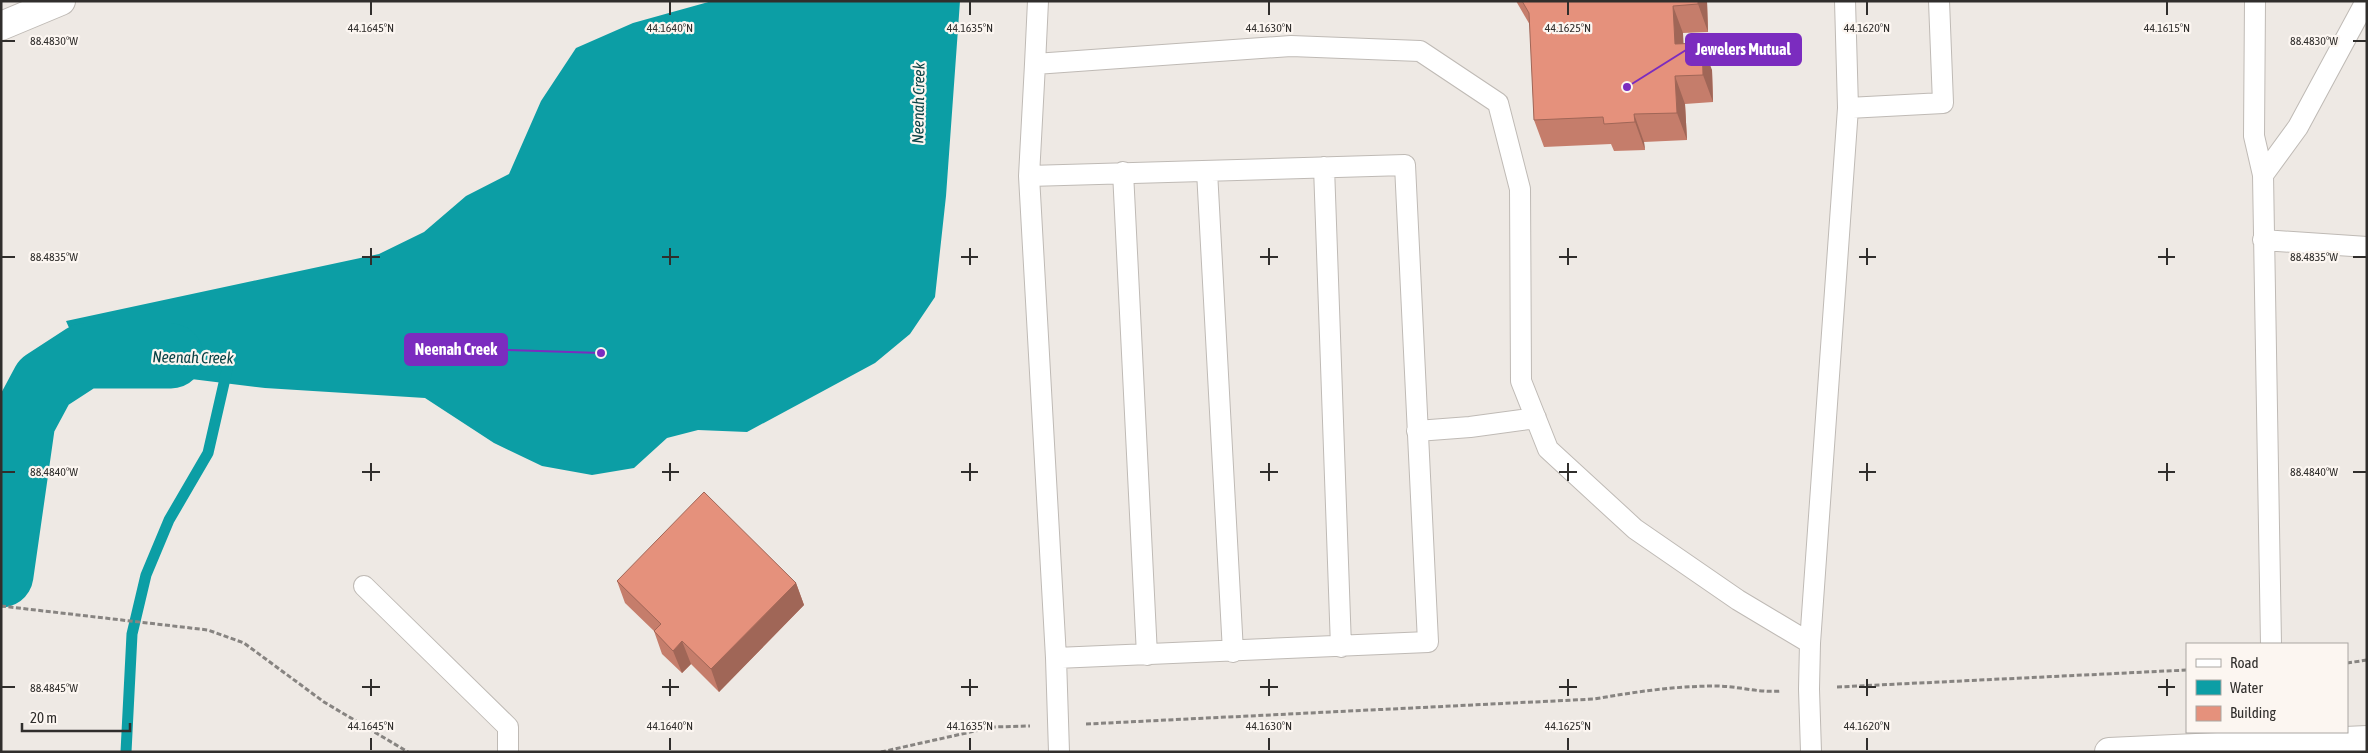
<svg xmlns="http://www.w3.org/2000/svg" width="2368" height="753" viewBox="0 0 2368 753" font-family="'Asap Condensed',sans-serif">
<rect width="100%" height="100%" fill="#eee9e4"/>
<path fill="#0c9ea5" d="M712 1H960L946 196 935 297 910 334 875 363 747 432 698 430 667 438 634 468 592 475 542 466 494 443 425 398 265 388 86 366 66 321 379 254 424 232 466 196 509 174 541 101 576 48 633 23Z"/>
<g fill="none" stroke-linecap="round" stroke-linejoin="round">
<path stroke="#0c9ea5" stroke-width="11" d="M126 752 132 634 146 575 169 520 208 453 227 370"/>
<path stroke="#0c9ea5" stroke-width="65" d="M1 575 23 421 44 382 84 356H171"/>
<defs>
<path id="lane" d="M2255 1 2254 136 2263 175 2271 644
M1035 64 1038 1
M1848 108 1943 103 1939 1
M1324 167 1341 647
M1207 171 1233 652
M1123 172 1147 655
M2263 175 2298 127 2366 1
M1029 176 1405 165 1428 642 1056 658
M2263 240 2367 247
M1417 431 1470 427 1536 418
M364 586 508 727V752
M1059 752 1056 658 1029 176 1035 64 1291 46 1420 51 1498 103 1520 189 1521 381 1548 449 1635 529 1738 600 1810 643
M1811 752 1809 689 1810 643 1848 108 1845 1"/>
<path id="street" d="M1 26 61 1"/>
<path id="secondary" d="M2109 752 2367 740"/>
</defs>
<use href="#lane" stroke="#bfbab5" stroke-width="22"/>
<use href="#street" stroke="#bfbab5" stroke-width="30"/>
<use href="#secondary" stroke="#bfbab5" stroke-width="30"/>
<path stroke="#878481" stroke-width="3" stroke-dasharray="5 2.5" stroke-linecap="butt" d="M1 606 208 630 244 643 324 702 408 752
M2347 663 2367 660
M1837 687 2187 670
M1086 724 1594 699C1635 692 1674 686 1716 686 1738 686 1758 693 1781 691
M881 752 993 727 1030 726"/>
<use href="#lane" stroke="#fff" stroke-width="20"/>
<use href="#street" stroke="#fff" stroke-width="28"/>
<use href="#secondary" stroke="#fff" stroke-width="28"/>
</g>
<path fill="#c57d6b" d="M1516 1H1707L1708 32 1683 33V44L1712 70 1713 102 1685 104 1687 140 1644 142 1645 150 1614 151 1611 144 1544 147 1534 120 1530 25Z
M617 581 796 583 804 605 719 692 691 664 682 673 662 654 654 631 625 603Z"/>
<path fill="#a06657" d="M1698 1H1707L1708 32 1698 4Z
M1673 6 1683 33 1685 71 1675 44Z
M1702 43 1712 70 1713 102 1703 75Z
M1675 76 1685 104 1687 140 1677 113Z
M1634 114 1644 142 1645 150 1635 122Z
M796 583 804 605 719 692 711 669Z
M682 641 691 664 682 673 673 651Z"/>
<path fill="#e5917c" stroke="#a06657" d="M1522 1H1698V4L1673 6 1675 44 1702 43 1703 75 1675 76 1677 113 1634 114 1635 122 1604 124 1603 117 1534 120 1529 13Z
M704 492 796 583 711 669 682 641 673 651 654 631 661 624 617 581Z"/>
<path fill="none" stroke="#302e2c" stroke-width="2" d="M371 2V15M670 2V15M970 2V15M1269 2V15M1568 2V15M1867 2V15M2167 2V15M2 41H15M2353 41H2366M371 248V265M670 248V265M970 248V265M1269 248V265M1568 248V265M1867 248V265M2167 248V265M2 257H15M362 257H380M662 257H679M961 257H978M1260 257H1278M1559 257H1577M1859 257H1876M2158 257H2175M2353 257H2366M371 463V481M670 463V481M970 463V481M1269 463V481M1568 463V481M1867 463V481M2167 463V481M2 472H15M362 472H380M662 472H679M961 472H978M1260 472H1278M1559 472H1577M1859 472H1876M2158 472H2175M2353 472H2366M371 679V696M670 679V696M970 679V696M1269 679V696M1568 679V696M1867 679V696M2167 679V696M2 687H15M362 687H380M662 687H679M961 687H978M1260 687H1278M1559 687H1577M1859 687H1876M2158 687H2175M371 738V750M670 738V750M970 738V750M1269 738V750M1568 738V750M1867 738V750"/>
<g text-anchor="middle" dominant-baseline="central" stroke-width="4.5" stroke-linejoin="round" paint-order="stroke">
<g font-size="16" font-style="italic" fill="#084144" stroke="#fcf6f1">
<text transform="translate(918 103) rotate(-89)">Neenah Creek</text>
<text transform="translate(193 357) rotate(1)">Neenah Creek</text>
</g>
</g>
<g font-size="12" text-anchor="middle" fill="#302e2c" stroke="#fcf6f1" stroke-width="4.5" stroke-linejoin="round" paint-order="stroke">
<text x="371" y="32">44.1645°N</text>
<text x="670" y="32">44.1640°N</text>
<text x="970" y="32">44.1635°N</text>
<text x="1269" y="32">44.1630°N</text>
<text x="1568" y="32">44.1625°N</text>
<text x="1867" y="32">44.1620°N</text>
<text x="2167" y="32">44.1615°N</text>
<text x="2314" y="45">88.4830°W</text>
<text x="54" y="45">88.4830°W</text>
<text x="2314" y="261">88.4835°W</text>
<text x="54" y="261">88.4835°W</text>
<text x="2314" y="476">88.4840°W</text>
<text x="54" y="476">88.4840°W</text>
<text x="54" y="692">88.4845°W</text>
<text x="371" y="730">44.1645°N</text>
<text x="670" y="730">44.1640°N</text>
<text x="970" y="730">44.1635°N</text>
<text x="1269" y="730">44.1630°N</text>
<text x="1568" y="730">44.1625°N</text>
<text x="1867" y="730">44.1620°N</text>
</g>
<path fill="none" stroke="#7b2cbf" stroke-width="2" d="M1627 87L1686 50M601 353L507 350"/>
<g fill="#7b2cbf" stroke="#fcf6f1" stroke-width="2">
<circle cx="1627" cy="87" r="5"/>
<circle cx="601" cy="353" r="5"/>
</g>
<g fill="#7b2cbf" stroke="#7b2cbf" stroke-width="2">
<rect x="1686" y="34" width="115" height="31" rx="5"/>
<rect x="405" y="334" width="102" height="31" rx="5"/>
</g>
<g font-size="16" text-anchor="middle" font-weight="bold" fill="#fff">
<text x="1743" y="55">Jewelers Mutual</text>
<text x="456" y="355">Neenah Creek</text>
</g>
<rect width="2368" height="753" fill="none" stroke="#302e2c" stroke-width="5"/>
<rect x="2186" y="643" width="162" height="90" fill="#fcf6f1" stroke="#aaa6a2"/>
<rect x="2196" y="659" width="25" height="8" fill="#ffffff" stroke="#aaa6a2"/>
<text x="2230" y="668" font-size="15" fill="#302e2c">Road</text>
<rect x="2196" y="680" width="25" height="15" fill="#0c9ea5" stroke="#aaa6a2"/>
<text x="2230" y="693" font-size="15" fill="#302e2c">Water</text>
<rect x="2196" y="706" width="25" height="15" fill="#e5917c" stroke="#aaa6a2"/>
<text x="2230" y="718" font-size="15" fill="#302e2c">Building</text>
<path d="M22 723v8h108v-8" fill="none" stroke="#302e2c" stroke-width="2.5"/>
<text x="30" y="723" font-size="15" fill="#302e2c" stroke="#fcf6f1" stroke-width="4" paint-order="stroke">20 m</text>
</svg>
